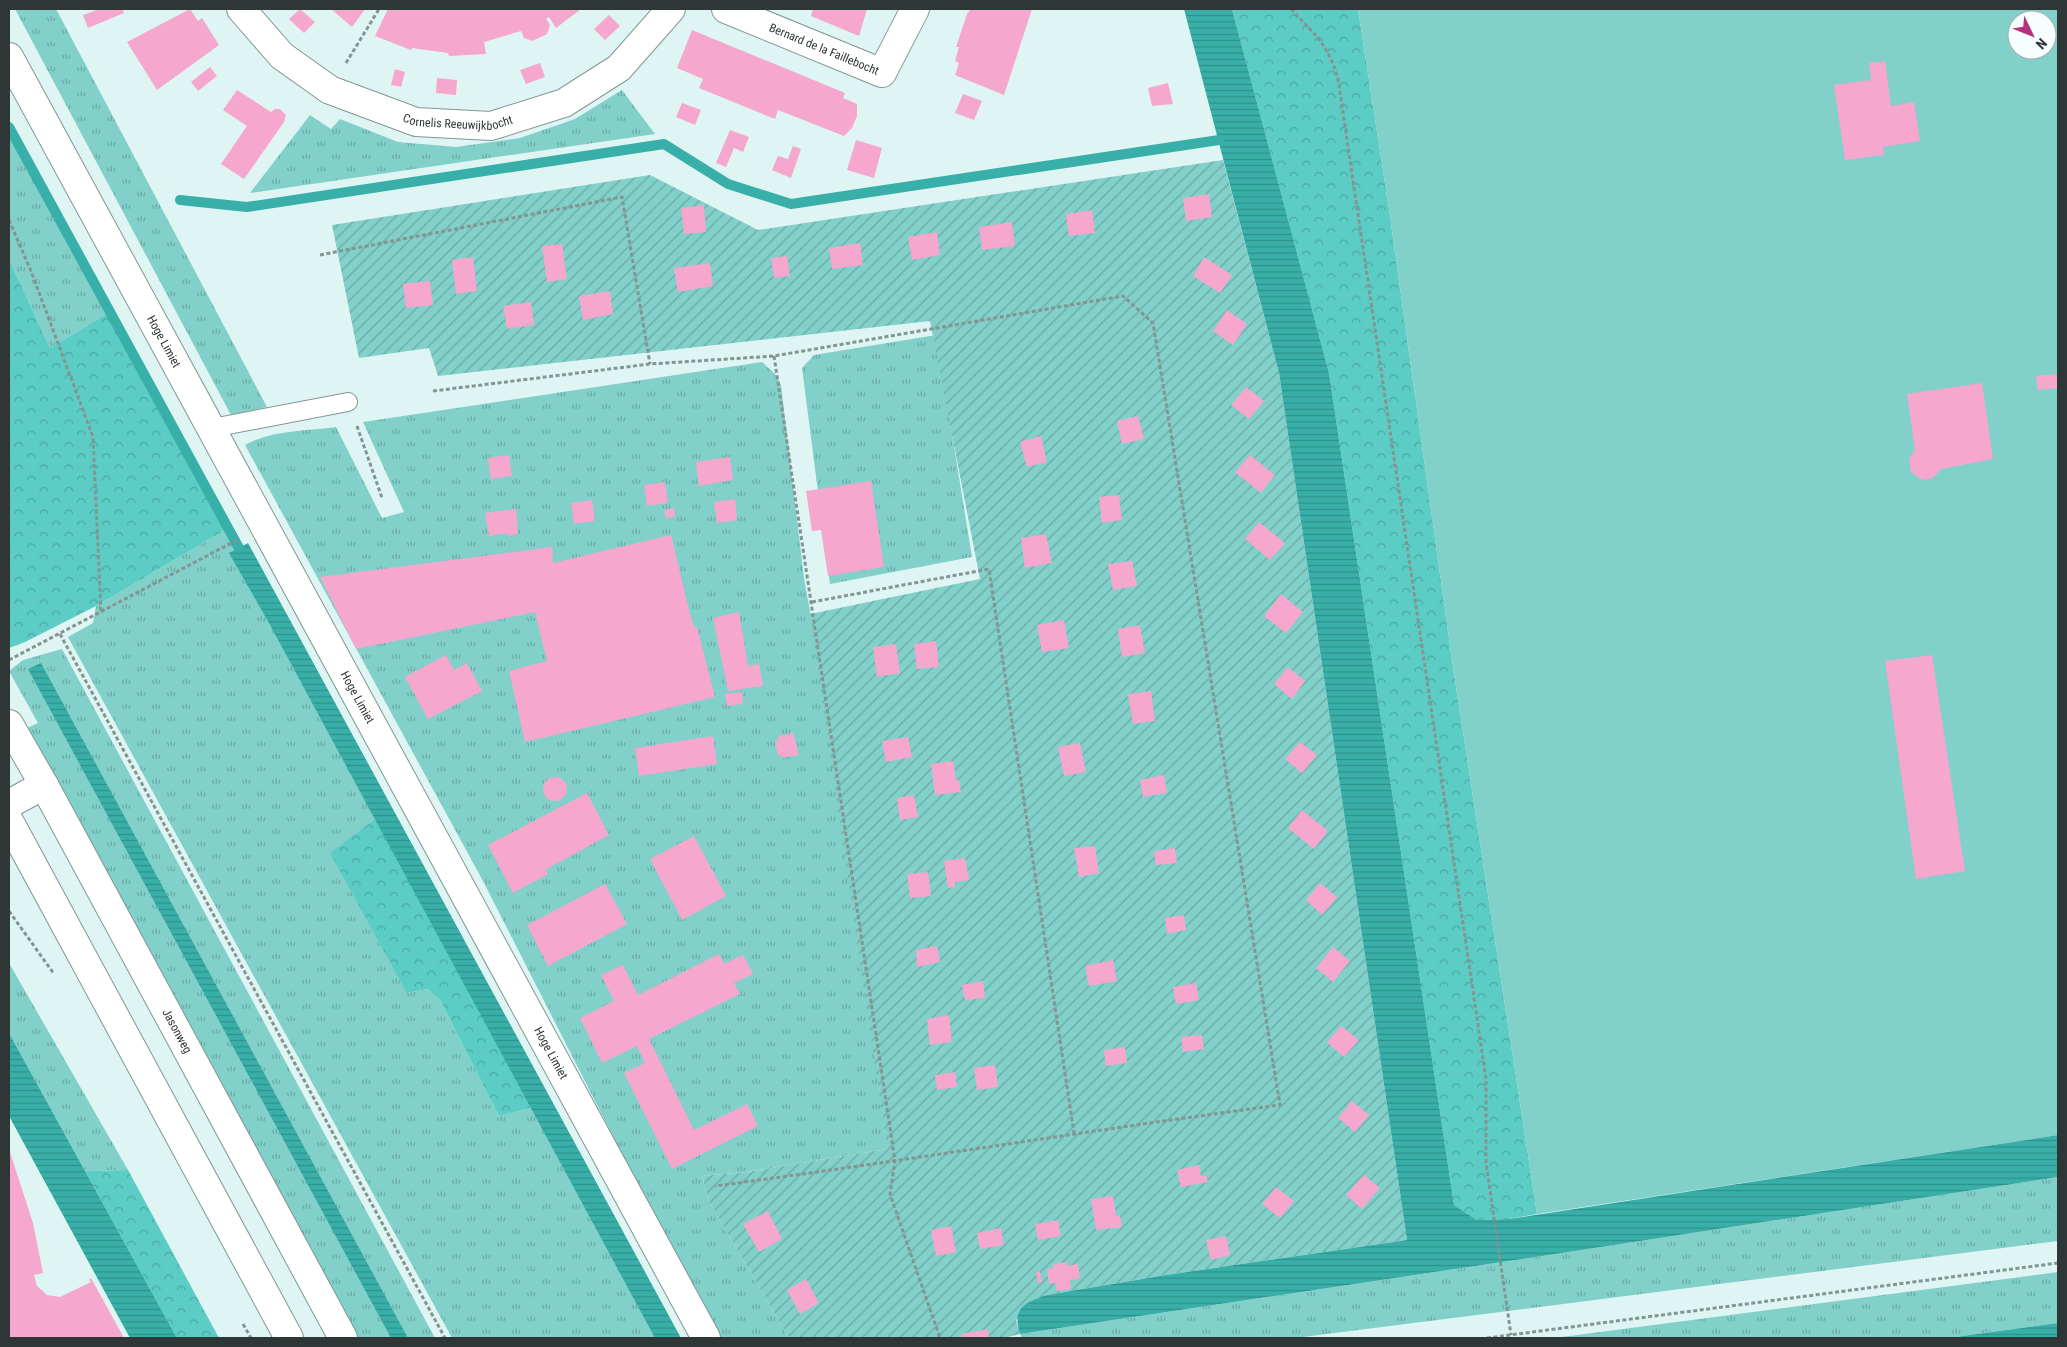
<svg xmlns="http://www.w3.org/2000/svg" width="2067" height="1347" viewBox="0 0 2067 1347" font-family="'Roboto Condensed',sans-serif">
<defs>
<pattern id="grass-tufts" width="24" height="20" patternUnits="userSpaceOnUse" patternTransform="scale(1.25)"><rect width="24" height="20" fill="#82d0ca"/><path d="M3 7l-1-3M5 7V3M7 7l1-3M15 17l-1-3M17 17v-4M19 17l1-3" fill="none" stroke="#6baaa5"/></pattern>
<pattern id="forest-crowns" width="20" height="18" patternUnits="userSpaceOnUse" patternTransform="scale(1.25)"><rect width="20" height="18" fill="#5bcdc5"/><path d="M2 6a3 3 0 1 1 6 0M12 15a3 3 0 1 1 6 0" fill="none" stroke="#4ca7a1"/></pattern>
<pattern id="garden-furrows" width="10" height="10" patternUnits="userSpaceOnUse" patternTransform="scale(1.25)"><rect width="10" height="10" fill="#82d0ca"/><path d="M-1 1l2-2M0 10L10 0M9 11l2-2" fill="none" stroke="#6baaa5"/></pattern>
<pattern id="water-rules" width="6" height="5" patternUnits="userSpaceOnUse" patternTransform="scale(1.25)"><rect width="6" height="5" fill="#38afa8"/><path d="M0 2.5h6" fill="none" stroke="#308f8a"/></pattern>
</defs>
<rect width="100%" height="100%" fill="#def5f3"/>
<path fill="url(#grass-tufts)" d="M15 9H56L267 407 231 415Z
M622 90 655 134 250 193 310 115 331 129 340 119 398 142 456 147 520 138 575 119Z
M9 120 111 311 50 348 9 259Z
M936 335 972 557 830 584 802 368 814 355Z
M762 362 776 375 781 385 804 578 826 700 887 1149 746 1172 702 1176 708 1200 789 1338H721L651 1211 483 881 245 445C271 430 307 431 336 427L382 518 404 512 363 422Z
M230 527 386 811 407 993 428 989 440 1000 499 1116 543 1105 678 1338H452L68 637 93 623 96 606Z
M62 649 435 1338H353L23 730 38 723 9 671 23 660Z
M9 963 128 1170 85 1171 9 1033Z
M2058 1177V1241L1295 1338H1022L1020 1334 1562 1253Z
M2058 1272V1323L1948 1338H1554Z"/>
<path fill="url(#forest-crowns)" d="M1232 9H1358L1389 209 1452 660 1537 1214 1509 1219 1477 1220 1454 1205 1329 373Z
M9 259 50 348 111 311 230 527 96 606 25 642 9 648Z
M386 811 543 1105 499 1116 440 1000 428 989 407 993 330 853Z
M128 1170 219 1338H177L85 1171Z"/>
<path fill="#82d0ca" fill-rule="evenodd" d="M1358 9H2058V1135L1537 1214 1452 660 1389 209ZM2017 20H2047V50H2017Z"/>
<path fill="url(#garden-furrows)" d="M1223 160 1279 373 1407 1240 1166 1275 1047 1295 1016 1320 1020 1334 1004 1338H789L708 1200 702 1176 747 1172 887 1149 810 614 980 579 930 321 438 376 429 348 359 358 332 225 650 175 758 230Z"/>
<path fill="url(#water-rules)" d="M1184 9H1232L1329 373 1454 1205 1477 1220 1509 1219 2058 1135V1177L1562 1253 1020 1334C1012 1308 1024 1303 1047 1295L1166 1275 1407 1240 1279 373Z
M248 543 681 1338H655L269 623 229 553Z
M41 663 408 1338H391L28 669Z
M9 1033 177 1338H130L9 1116Z
M2058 1323V1338H1948Z"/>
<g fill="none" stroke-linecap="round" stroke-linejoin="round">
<path stroke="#38afa8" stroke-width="10" d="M9 127 239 548
M180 200 247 207 664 144 728 184 791 204 1219 140"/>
</g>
<path fill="#f5a7ce" d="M100 9H122L124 13 88 28 83 15Z
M190 9 198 21 202 18 219 45 157 90 127 42Z
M300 9 315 22 304 33 289 19Z
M331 9H365L352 27Z
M388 9H581L556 28 549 17 546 19 550 25 547 34 532 41 524 38 521 31 484 42 486 54 449 56 448 53 412 48 411 50 375 36Z
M813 9H867L859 36 811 16Z
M971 9H1032L1004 95 955 75 959 63 955 61 959 47H956L967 14Z
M609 15 620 26 605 40 594 29Z
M692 30 845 93 843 98 857 104V116L852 128 844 136 778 110 775 119 699 88 703 79 677 68Z
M1885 61 1891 106 1914 102 1920 141 1883 147 1884 155 1845 160 1834 85 1871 80 1869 63Z
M540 63 545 77 526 84 520 70Z
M210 67 217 76 198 91 191 82Z
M395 69 405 72 401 87 391 85Z
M437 78 457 80 456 95 436 93Z
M1168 83 1173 104 1152 106 1148 88Z
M237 90 271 112 275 109H280L286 115 284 122 244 179 221 164 247 126 223 110Z
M963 94 982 101 974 120 955 113Z
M682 103 701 110 695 125 676 117Z
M730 130 749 137 743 152 734 148 726 167 716 163Z
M856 140 882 148 874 178 847 170Z
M793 146 801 149 791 178 772 170 778 156 788 159Z
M1209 194 1212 217 1186 221 1183 198Z
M704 205 706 232 684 234 681 208Z
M1092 210 1095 233 1069 236 1066 214Z
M1012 222 1015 246 982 250 979 227Z
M937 232 940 255 912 260 908 237Z
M860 243 863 265 832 269 829 248Z
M562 244 567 279 547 282 542 246Z
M787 256 790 276 774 278 771 258Z
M473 257 477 291 456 294 452 260Z
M1204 257 1232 275 1220 293 1193 276Z
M710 263 713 286 678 292 674 268Z
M430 281 433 305 406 308 403 284Z
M610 291 613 314 583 320 579 296Z
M531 302 534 325 507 329 503 306Z
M1227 310 1247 324 1233 345 1213 331Z
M2058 374V388L2038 390 2036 376Z
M1982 383 1993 459 1941 469 1933 478 1922 480 1911 472 1909 459 1915 450 1907 394Z
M1246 387 1264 401 1249 419 1231 405Z
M1138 416 1144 439 1122 444 1117 421Z
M1041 436 1047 462 1027 467 1020 442Z
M509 455 512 476 491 479 488 458Z
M1250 455 1275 475 1261 493 1235 472Z
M730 457 733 480 699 486 696 462Z
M871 481 884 567 828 576 821 530 812 531 806 491Z
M665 482 668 503 647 506 644 485Z
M1119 495 1122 520 1102 523 1099 497Z
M735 499 737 520 717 523 714 502Z
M592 500 595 521 574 524 571 503Z
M674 508 675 517 666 518 664 510Z
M516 509 518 534 508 536 507 533 489 536 485 513Z
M1259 522 1285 543 1270 560 1245 539Z
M1046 534 1052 563 1025 568 1021 538Z
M671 535 689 610 694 627H697L715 697 525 742 509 671 547 661 535 612 356 649 320 577 552 547 553 563Z
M1132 561 1137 586 1113 590 1108 564Z
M1281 594 1303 612 1286 633 1264 616Z
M739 612 748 666 759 664 763 686 728 691 713 618Z
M1064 620 1069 648 1042 652 1037 625Z
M1140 625 1145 653 1122 657 1118 629Z
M936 641 939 667 917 669 914 644Z
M896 644 900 673 877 677 873 647Z
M446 655 454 670 467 663 482 691 428 719 405 677Z
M1932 655 1965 871 1916 879 1885 661Z
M1288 667 1305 681 1292 699 1274 684Z
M1151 691 1155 721 1133 724 1128 694Z
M742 692 743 704 727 706 725 694Z
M793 733 799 755 782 758V755L778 756 775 741 779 740 778 736Z
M713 736 717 764 639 776 635 748Z
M908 737 912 757 886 762 882 741Z
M1300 742 1317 755 1302 773 1285 759Z
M1080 743 1086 772 1064 776 1058 747Z
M953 761 956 780H959L961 792 935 795 931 764Z
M1164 775 1167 793 1143 797 1140 780Z
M543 789a12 12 0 1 1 24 0a12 12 0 1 1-24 0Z
M587 793 609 835 545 870 548 874 513 893 488 845Z
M914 795 918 817 900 820 897 798Z
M1302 810 1328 831 1314 849 1288 828Z
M694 836 726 896 682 920 650 859Z
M1095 846 1099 873 1079 877 1074 848Z
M1175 848 1177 863 1156 865 1154 851Z
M965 858 969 880 955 882V887L948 888 944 861Z
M928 872 931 896 910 898 907 874Z
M1320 883 1337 897 1322 915 1306 900Z
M605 884 627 924 548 966 527 925Z
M1184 915 1186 930 1167 934 1165 918Z
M937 946 940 962 917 967 916 950Z
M1333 947 1350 961 1333 982 1316 968Z
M719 954 724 964 743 955 753 974 734 983 740 994 649 1039 694 1130 747 1104 758 1126 672 1169 624 1073 645 1063 637 1046 602 1063 580 1018 614 1001 601 975 623 965 638 995Z
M1113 960 1117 981 1089 986 1085 966Z
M983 981 985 998 965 1000 962 985Z
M1196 983 1199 1000 1176 1004 1173 987Z
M949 1015 952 1042 930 1045 927 1019Z
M1341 1026 1359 1040 1344 1057 1327 1042Z
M1202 1035 1204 1049 1183 1052 1181 1037Z
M1125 1047 1127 1063 1106 1066 1104 1050Z
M995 1065 998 1087 977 1090 974 1068Z
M955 1072 957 1087 937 1090 935 1075Z
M1352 1101 1369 1115 1355 1132 1338 1118Z
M9 1149 33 1223 43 1273 34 1275 37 1286 47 1295 60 1297 91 1282 89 1280 91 1278 124 1338H9Z
M1199 1165 1201 1176H1206L1208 1182 1181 1187 1177 1170Z
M1364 1175 1380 1188 1362 1209 1346 1195Z
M1276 1187 1294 1201 1280 1218 1262 1204Z
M1113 1196 1116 1216 1120 1215 1122 1227 1096 1230 1091 1199Z
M768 1211 782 1239 759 1252 743 1224Z
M1058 1220 1061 1236 1038 1240 1035 1224Z
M951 1226 956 1252 936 1256 931 1230Z
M1001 1228 1004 1245 980 1249 977 1233Z
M1226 1236 1230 1255 1211 1260 1206 1240Z
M1067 1262 1068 1266 1078 1264 1080 1278 1070 1280 1071 1289 1057 1291 1055 1283 1049 1284 1047 1269 1054 1268 1053 1264Z
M1036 1272H1040L1042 1282 1038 1283Z
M806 1279 819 1303 800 1314 787 1290Z
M988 1329 989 1338H962L961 1334Z"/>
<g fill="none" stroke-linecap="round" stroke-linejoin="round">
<defs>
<path id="lane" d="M212 428 348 402"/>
<g id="street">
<path id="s1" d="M241 9 282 56 330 90 416 122 491 126 564 103 619 68 671 9"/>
<path id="s2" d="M726 9 882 73 915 9"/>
<path id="s3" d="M9 57 706 1338"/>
<path d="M9 804 44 785"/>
</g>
<g id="secondary">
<path id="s4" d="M9 724 44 785 343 1338"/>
<path d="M9 821 289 1338"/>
</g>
</defs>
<use href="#lane" stroke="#819795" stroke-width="20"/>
<use href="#street" stroke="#819795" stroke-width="30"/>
<use href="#secondary" stroke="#819795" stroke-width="30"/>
<path stroke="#849492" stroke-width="3" stroke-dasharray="4 2.5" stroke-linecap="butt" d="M1291 9C1314 34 1329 45 1338 79L1486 1079V1163L1511 1335
M346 63 379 9
M9 220 31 271 93 437 101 611
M320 255 622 197 650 364
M774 356 895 1161 890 1194 940 1338
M433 391 650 364 774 356 1123 296 1153 323 1280 1105C1091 1130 904 1161 715 1186
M357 426 382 498
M812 602 989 569 1074 1133
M60 634 445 1338
M9 660 237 540
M9 911 54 974
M243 1324 251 1338
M1487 1338 2058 1263"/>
<use href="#lane" stroke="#fff" stroke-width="18"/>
<use href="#street" stroke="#fff" stroke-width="28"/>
<use href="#secondary" stroke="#fff" stroke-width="28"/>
</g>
<g text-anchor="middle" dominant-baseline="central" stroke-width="4.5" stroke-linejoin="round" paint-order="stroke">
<g font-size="12" fill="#2e3736" stroke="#f6fffe">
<text stroke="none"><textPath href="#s2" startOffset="106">Bernard de la Faillebocht</textPath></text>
<text stroke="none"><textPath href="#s1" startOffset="255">Cornelis Reeuwijkbocht</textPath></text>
<text stroke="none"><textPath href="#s3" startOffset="324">Hoge Limiet</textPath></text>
<text stroke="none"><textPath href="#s3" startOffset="729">Hoge Limiet</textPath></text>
<text stroke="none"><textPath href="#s4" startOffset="350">Jasonweg</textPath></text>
<text stroke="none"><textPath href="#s3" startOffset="1134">Hoge Limiet</textPath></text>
</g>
</g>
<rect width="2067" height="1347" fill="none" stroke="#2e3736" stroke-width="20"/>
<g transform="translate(2032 35) rotate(133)"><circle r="24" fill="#f6fffe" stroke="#a6afae"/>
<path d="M0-4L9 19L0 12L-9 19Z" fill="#b2327e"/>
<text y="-8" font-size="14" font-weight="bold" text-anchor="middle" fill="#2e3736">N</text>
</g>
</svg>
